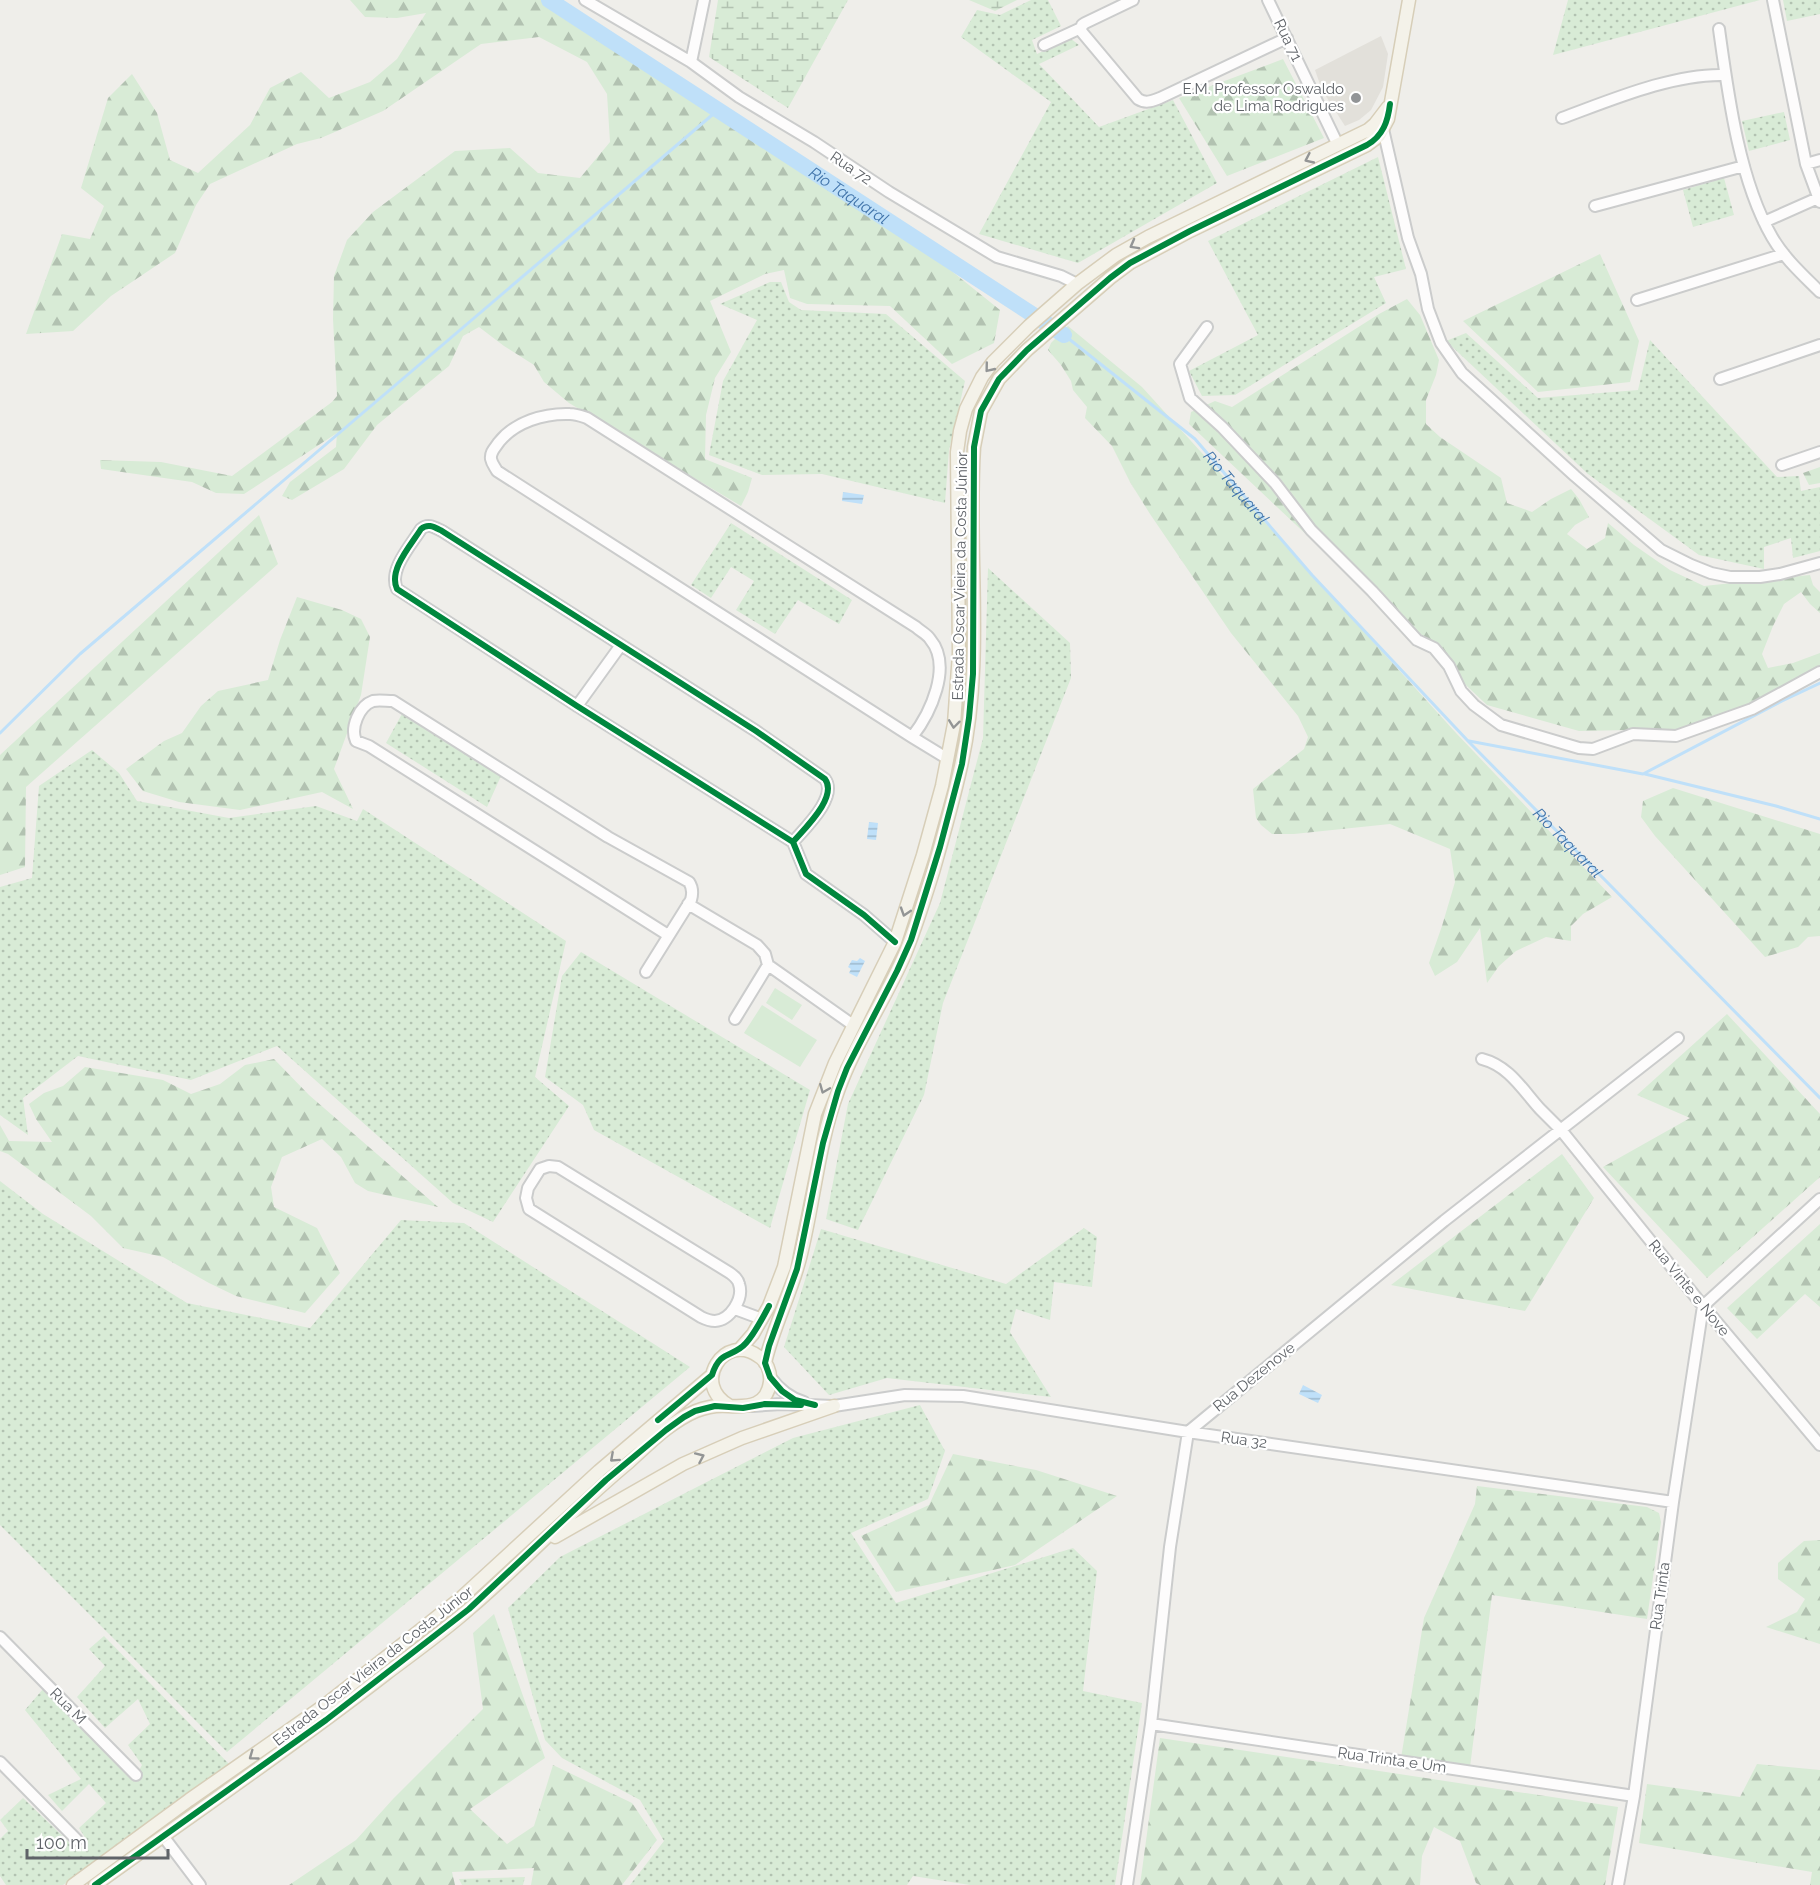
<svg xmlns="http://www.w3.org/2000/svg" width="1820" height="1885" viewBox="0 0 1820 1885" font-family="Raleway,sans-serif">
<defs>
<pattern id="grass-dots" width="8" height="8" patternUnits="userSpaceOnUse" patternTransform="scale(1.5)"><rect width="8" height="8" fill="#d8ebd6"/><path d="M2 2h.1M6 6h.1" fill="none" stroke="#b2c2b1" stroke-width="1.8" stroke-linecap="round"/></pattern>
<pattern id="forest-firs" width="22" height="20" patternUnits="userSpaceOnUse" patternTransform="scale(1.5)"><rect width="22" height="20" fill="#d8ebd6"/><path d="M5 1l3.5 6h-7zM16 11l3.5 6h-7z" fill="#b2c2b1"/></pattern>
<pattern id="wetland-marsh" width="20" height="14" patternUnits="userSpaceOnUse" patternTransform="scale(1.5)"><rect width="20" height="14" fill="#d8ebd6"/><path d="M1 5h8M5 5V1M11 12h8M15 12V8" fill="none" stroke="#b2c2b1"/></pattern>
<pattern id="water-rules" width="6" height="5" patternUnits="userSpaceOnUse" patternTransform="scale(1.5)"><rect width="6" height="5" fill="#bfe0f9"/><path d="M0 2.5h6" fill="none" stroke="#9eb9cd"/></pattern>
</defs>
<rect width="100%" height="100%" fill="#efeeea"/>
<path fill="#e2e0da" d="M1381 36 1388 54 1383 87 1371 110 1359 120 1345 126 1322 90 1315 70Z"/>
<path fill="url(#grass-dots)" d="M1031 0H1048L1061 26 1032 40 1037 54 1070 38 1079 45 1039 64 1099 127 1173 100 1217 183 1078 263 979 234 1051 102 961 37 977 10 1000 15Z
M1568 0H1760L1553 55Z
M1783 0H1820V14L1787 21Z
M1784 112 1790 140 1749 151 1742 121Z
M1378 157 1406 269 1374 277 1386 303 1235 395 1202 396 1189 371 1258 335 1208 241Z
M1724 178 1734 215 1693 227 1683 190Z
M770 282H781L789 302 801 310 886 314 965 381 949 450 945 503 822 474 762 475 709 455 723 381 757 320 720 304Z
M1466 333 1538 398 1638 390 1650 340 1777 477 1799 476 1801 491 1820 487V551L1793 558 1791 538 1764 547V569L1699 555 1588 474 1446 341Z
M731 523 852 600 839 624 798 600 775 634 736 610 754 581 731 567 711 598 691 585Z
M988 568 1070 643 1071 678 943 1003 924 1095 858 1230 826 1219 848 1104 940 903 983 738Z
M403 712 501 776 487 807 386 743Z
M92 750 119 773 137 801 229 818 316 806 357 821 363 809 566 941 535 1077 569 1106 493 1222 453 1203 277 1046 191 1080 78 1056 23 1098 28 1135 0 1115V887L32 878 39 786Z
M581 952 810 1090 770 1228 594 1130 583 1105 545 1077 562 976Z
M0 1181 43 1214 187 1303 310 1328 401 1220 464 1223 690 1367 227 1752 0 1525Z
M1084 1228 1097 1237 1092 1287 1054 1282 1050 1320 1016 1309 1010 1332 1051 1397 887 1378 829 1395 784 1347 821 1229 1006 1284Z
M920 1405 945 1451 928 1499 851 1533 896 1603 1073 1548 1097 1571 1083 1691 1142 1703 1115 1885H970L913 1876 907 1885H630L664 1841 640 1800 562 1758 545 1740 508 1608 560 1557 793 1438Z
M104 1636 229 1764 63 1885H6L0 1876V1839L8 1831 0 1820 23 1798 77 1850 88 1842 79 1828 106 1803 89 1784 62 1811 48 1795 81 1779 25 1710 43 1689 133 1781 142 1765 128 1745 150 1724 138 1699 105 1728 77 1697 105 1666 89 1649Z
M525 1877 523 1885H462L459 1879Z"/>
<path fill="url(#forest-firs)" d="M350 0H547L676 79 743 123 828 188 918 244 1000 310 994 343 952 364 890 306 807 304 790 298 784 270 765 274 710 301 731 352 715 378 706 415 705 459 752 478 748 492 741 506 569 403 544 382 534 365 504 346 479 327 463 336 449 366 377 425 344 469 292 500 282 496 290 482 336 447 337 433 244 494 216 493 192 482 101 469 100 460 161 462 232 476 332 402 337 396 333 319 334 276 347 240 373 212 455 151 510 148 538 173 580 178 610 142 607 94 587 62 539 37 481 44 383 111 321 138 297 144 210 184 196 205 175 253 111 296 73 331 26 334 62 234 90 239 104 206 81 188 108 98 132 74 157 113 170 160 198 173 250 125 270 88 301 72 329 98 370 82 397 59 426 13 397 18 365 17Z
M1283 59 1324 138 1227 176 1179 98Z
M1600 254 1639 341 1630 382 1538 392 1463 321Z
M1407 299 1420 315 1439 360 1436 375 1426 400V424L1440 437 1501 478 1507 503 1532 512 1551 499 1571 489 1579 499 1589 517 1575 525 1567 534 1587 549 1605 538 1608 523 1634 545 1670 570 1704 586 1810 575 1813 585 1820 592V613L1810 604 1801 592 1784 604 1773 626 1762 654 1768 668 1793 663 1820 653V672L1752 709 1678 729 1579 731 1487 705 1189 424 1191 412 1215 401 1232 407 1379 314Z
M1068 326 1142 387 1456 733 1612 897 1583 914 1571 926V941L1546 937 1516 951 1499 966 1487 983 1480 928 1457 962 1435 976 1429 963 1442 926 1455 882 1450 849 1390 824 1294 834H1272L1261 825 1256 818 1253 789 1304 749 1308 737 1298 716 1231 633 1150 514 1130 482 1112 446 1085 418 1087 407 1073 390 1071 381 1061 365 1048 350 1051 343Z
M1820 467V483L1809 485 1803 473Z
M259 515 278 564 26 787 25 867 0 875V755Z
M297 597 342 610 361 619 370 637 361 695 334 769 353 809 322 792 240 810 179 802 143 791 126 769 164 741 182 733 201 706 218 691 268 680 280 640Z
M1673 788 1820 834V936L1808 937 1798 947 1765 957 1655 836 1641 817 1643 801Z
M1727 1014 1820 1114V1177L1707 1278 1603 1167 1690 1118 1637 1095Z
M274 1059 309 1095 438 1207 368 1191 355 1183 341 1157 322 1139 282 1157 271 1187 274 1207 317 1228 340 1273 305 1313 236 1296 209 1283 163 1257 123 1248 91 1216 8 1154 0 1151V1125L9 1141 52 1142 36 1119 29 1104 44 1093 63 1086 85 1067 163 1080 191 1094 220 1084 245 1065Z
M1562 1154 1594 1198 1525 1311 1391 1285Z
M1820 1224V1307L1805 1294 1757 1339 1727 1308Z
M953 1454 1036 1470 1117 1496 1015 1565 896 1592 861 1536 929 1505Z
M1477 1486 1647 1507 1659 1513 1661 1522 1647 1619 1492 1595 1470 1767 1401 1758 1424 1618 1475 1504Z
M1820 1540V1644L1766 1627 1797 1612 1805 1599 1778 1579V1563L1804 1541Z
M494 1614 545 1758 470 1809 507 1844 534 1826 553 1765 632 1803 657 1840 622 1885H531L534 1868 452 1872 455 1885H289L356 1840 393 1799 483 1709 473 1633Z
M1160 1738 1618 1807 1605 1885H1480L1476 1883 1460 1841 1434 1827 1422 1856 1420 1885H1140Z
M1757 1764 1820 1770V1885H1810L1812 1872 1639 1843 1647 1784 1740 1797Z"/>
<path fill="url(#wetland-marsh)" d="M718 0H848L788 108 709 57Z
M969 0H1017L995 11Z"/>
<path fill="#d8ebd6" d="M775 988 802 1005 792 1020 766 1003Z
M762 1005 817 1040 800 1067 744 1033Z"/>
<path fill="url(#water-rules)" d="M843 492 864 495 862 504 842 501Z
M869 822 878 823 876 840 867 839Z
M860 958 865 961 857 977 849 973 851 969 848 967 852 960 857 961Z
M1303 1385 1322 1395 1318 1403 1299 1394Z"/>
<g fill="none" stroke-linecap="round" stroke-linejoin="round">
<g stroke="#bfe0f9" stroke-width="3">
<path id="s1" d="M1064 335 1195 439 1312 575 1468 741 1820 1098"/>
<path d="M0 733 80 654 718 110"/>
<path d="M1469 741 1643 774 1782 701 1820 683"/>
<path d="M1645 774 1776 806 1820 819"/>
</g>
<path stroke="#bfe0f9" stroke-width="16" id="s2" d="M549 0 1064 335"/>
<defs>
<path id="minor" d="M585 0 691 62 739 97 814 142 889 192 997 257 1061 276 1077 284
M1133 0 1085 23 1082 25 1081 31 1138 99C1146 104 1152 101 1160 98L1287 38
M1268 0 1338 145
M1773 0 1806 164 1820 202
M1719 29C1728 94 1739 180 1772 237 1784 258 1803 275 1820 292
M1044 45 1081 28
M691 62 704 0
M1562 118C1611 100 1674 73 1725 75
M1383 129 1408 238 1421 274 1428 309 1441 343 1462 373 1575 476 1661 550 1691 565 1711 573 1730 577H1760L1780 574 1820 563
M1806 164 1820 160
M1595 206 1744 166
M1764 222 1818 198
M1637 300 1784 254
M1207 327 1180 364 1190 398 1222 427 1275 483 1311 530 1372 591 1417 640 1434 648 1449 666 1461 691 1474 705 1501 725 1579 748 1593 749 1633 734 1676 736 1752 709 1820 672
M1720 379 1820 345
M1782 465 1820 452
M577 706 621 645
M912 737C930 714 953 666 930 639 927 634 920 631 916 627L587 418C581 416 576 414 570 414 544 413 515 422 499 442 495 448 490 452 491 459 492 464 495 467 497 471L912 737 948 759
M793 842C805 828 838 797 825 779L756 731 442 531C434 527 428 523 421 529 411 545 388 570 397 589L577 706 793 842 806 874 864 915 895 942
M688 904 757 945 765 954 768 965 853 1025
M646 972 691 900C693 893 693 888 689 882L608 837 393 701C386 701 379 700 373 701 359 706 350 728 356 741L369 746 668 935
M735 1019 768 965
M1482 1059C1509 1066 1522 1089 1540 1109 1547 1116 1554 1123 1561 1130L1703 1306 1820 1445
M549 1166 558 1167 730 1273C734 1276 738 1279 739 1284 744 1299 730 1320 715 1321 710 1321 705 1319 701 1317L529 1209 526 1198 528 1188 540 1169Z
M735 1309 762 1319
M770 1377C779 1389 789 1398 804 1402
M752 1406 781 1404 834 1406 905 1395 963 1396 1188 1432 1673 1502
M0 1637 136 1775
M1151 1724 1634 1796
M0 1762 77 1840
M163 1836 200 1885
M1127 1885 1151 1724 1170 1547 1188 1432 1444 1221 1678 1038
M1618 1885 1634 1796 1673 1502 1703 1306 1820 1199"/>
<path id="major" d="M739 1350 753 1334 769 1306 784 1267 815 1114 835 1063 895 942 923 855 942 786 954 724 959 653 957 452 960 431 966 409 982 377 993 362 1029 326 1077 284 1116 255 1148 237 1368 130 1375 124 1388 107
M765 1363C773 1327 791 1294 800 1258 814 1203 818 1145 838 1091 855 1043 885 1000 905 954 916 927 924 900 933 872 943 837 953 802 961 766 985 661 967 553 974 447L981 411 999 379 1027 350 1110 278 1130 263 1190 231 1367 145 1379 136 1388 119 1409 0
M555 1537 683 1464 742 1438 834 1406
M73 1885 189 1800 325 1705 394 1651 462 1597 599 1471 712 1375
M95 1885C193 1814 292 1747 387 1673 415 1652 443 1632 469 1609 524 1562 573 1508 629 1462 649 1444 670 1422 696 1411 706 1407 718 1405 729 1406 749 1407 767 1406 770 1382 771 1372 767 1361 758 1356 725 1332 690 1384 730 1406"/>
</defs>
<use href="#minor" stroke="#cbcccc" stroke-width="14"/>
<use href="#major" stroke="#d7ceb8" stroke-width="15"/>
<use href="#minor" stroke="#fdfcfc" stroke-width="10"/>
<use href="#major" stroke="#f4f2e9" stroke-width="12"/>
<defs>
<path id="cycleway" d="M793 842C805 828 838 797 825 779L756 731 442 531C434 527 428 523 421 529 411 545 388 570 397 589L577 706 793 842 806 874 864 915 895 942
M815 1405 795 1400 782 1391 770 1377 765 1363 769 1346 797 1269 823 1143 838 1091 847 1068 897 971 911 940 940 847 962 764 969 718 973 674 974 447 981 411 999 379 1027 350 1110 278 1130 263 1190 231 1367 145C1383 136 1388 121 1390 104
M658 1420 712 1375C720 1349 733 1358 746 1343 755 1333 762 1319 769 1306
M95 1885 326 1720 469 1609 606 1480 666 1430 684 1417 695 1411 715 1406 743 1408 765 1404 801 1405"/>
</defs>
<use href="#cycleway" stroke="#fff" stroke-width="10"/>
<use href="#cycleway" stroke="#00873e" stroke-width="6"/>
</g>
<defs><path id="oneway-chevron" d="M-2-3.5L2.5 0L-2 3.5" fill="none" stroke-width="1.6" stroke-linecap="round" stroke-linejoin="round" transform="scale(1.5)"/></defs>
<g stroke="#939595">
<use href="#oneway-chevron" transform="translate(1309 159) rotate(155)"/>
<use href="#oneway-chevron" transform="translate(1134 245) rotate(151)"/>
<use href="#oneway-chevron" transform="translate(989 368) rotate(129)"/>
<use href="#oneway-chevron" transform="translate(954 724) rotate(97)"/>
<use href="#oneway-chevron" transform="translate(905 912) rotate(108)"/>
<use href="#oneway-chevron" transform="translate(824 1089) rotate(112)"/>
<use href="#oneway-chevron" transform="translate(700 1457) rotate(-24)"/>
<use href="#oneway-chevron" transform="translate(614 1458) rotate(138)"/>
<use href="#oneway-chevron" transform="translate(253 1756) rotate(144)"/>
</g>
<circle fill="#919496" stroke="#fff" stroke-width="2" cx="1356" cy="98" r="6"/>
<g text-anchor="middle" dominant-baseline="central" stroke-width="4.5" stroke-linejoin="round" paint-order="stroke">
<g font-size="15" fill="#5f6368" stroke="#fff">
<text transform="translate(1288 40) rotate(64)">Rua 71</text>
<text transform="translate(851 168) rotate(34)">Rua 72</text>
<text transform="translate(960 576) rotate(-89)">Estrada Oscar Vieira da Costa Júnior</text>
<text transform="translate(1689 1288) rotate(51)">Rua Vinte e Nove</text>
<text transform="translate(1254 1377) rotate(-39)">Rua Dezenove</text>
<text transform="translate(1244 1440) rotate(8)">Rua 32</text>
<text transform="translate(1660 1596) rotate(-82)">Rua Trinta</text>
<text transform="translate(373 1666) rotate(-38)">Estrada Oscar Vieira da Costa Júnior</text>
<text transform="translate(68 1706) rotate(45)">Rua M</text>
<text transform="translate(1392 1760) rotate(8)">Rua Trinta e Um</text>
</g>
<g font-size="15" fill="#5f6368" stroke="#fff" text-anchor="end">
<text x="1344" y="89">E.M. Professor Oswaldo<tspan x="1344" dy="17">de Lima Rodrigues</tspan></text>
</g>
<g font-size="16" font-style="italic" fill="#4174aa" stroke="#fff">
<text stroke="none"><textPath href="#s2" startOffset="358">Rio Taquaral</textPath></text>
<text stroke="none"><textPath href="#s1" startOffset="231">Rio Taquaral</textPath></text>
<text stroke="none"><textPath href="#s1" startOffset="717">Rio Taquaral</textPath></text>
</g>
</g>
<path d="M27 1849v9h141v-9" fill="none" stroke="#5f6368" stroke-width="3"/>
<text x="36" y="1849" font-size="18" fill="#5f6368" stroke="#ffffff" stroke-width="4.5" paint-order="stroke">100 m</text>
</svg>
